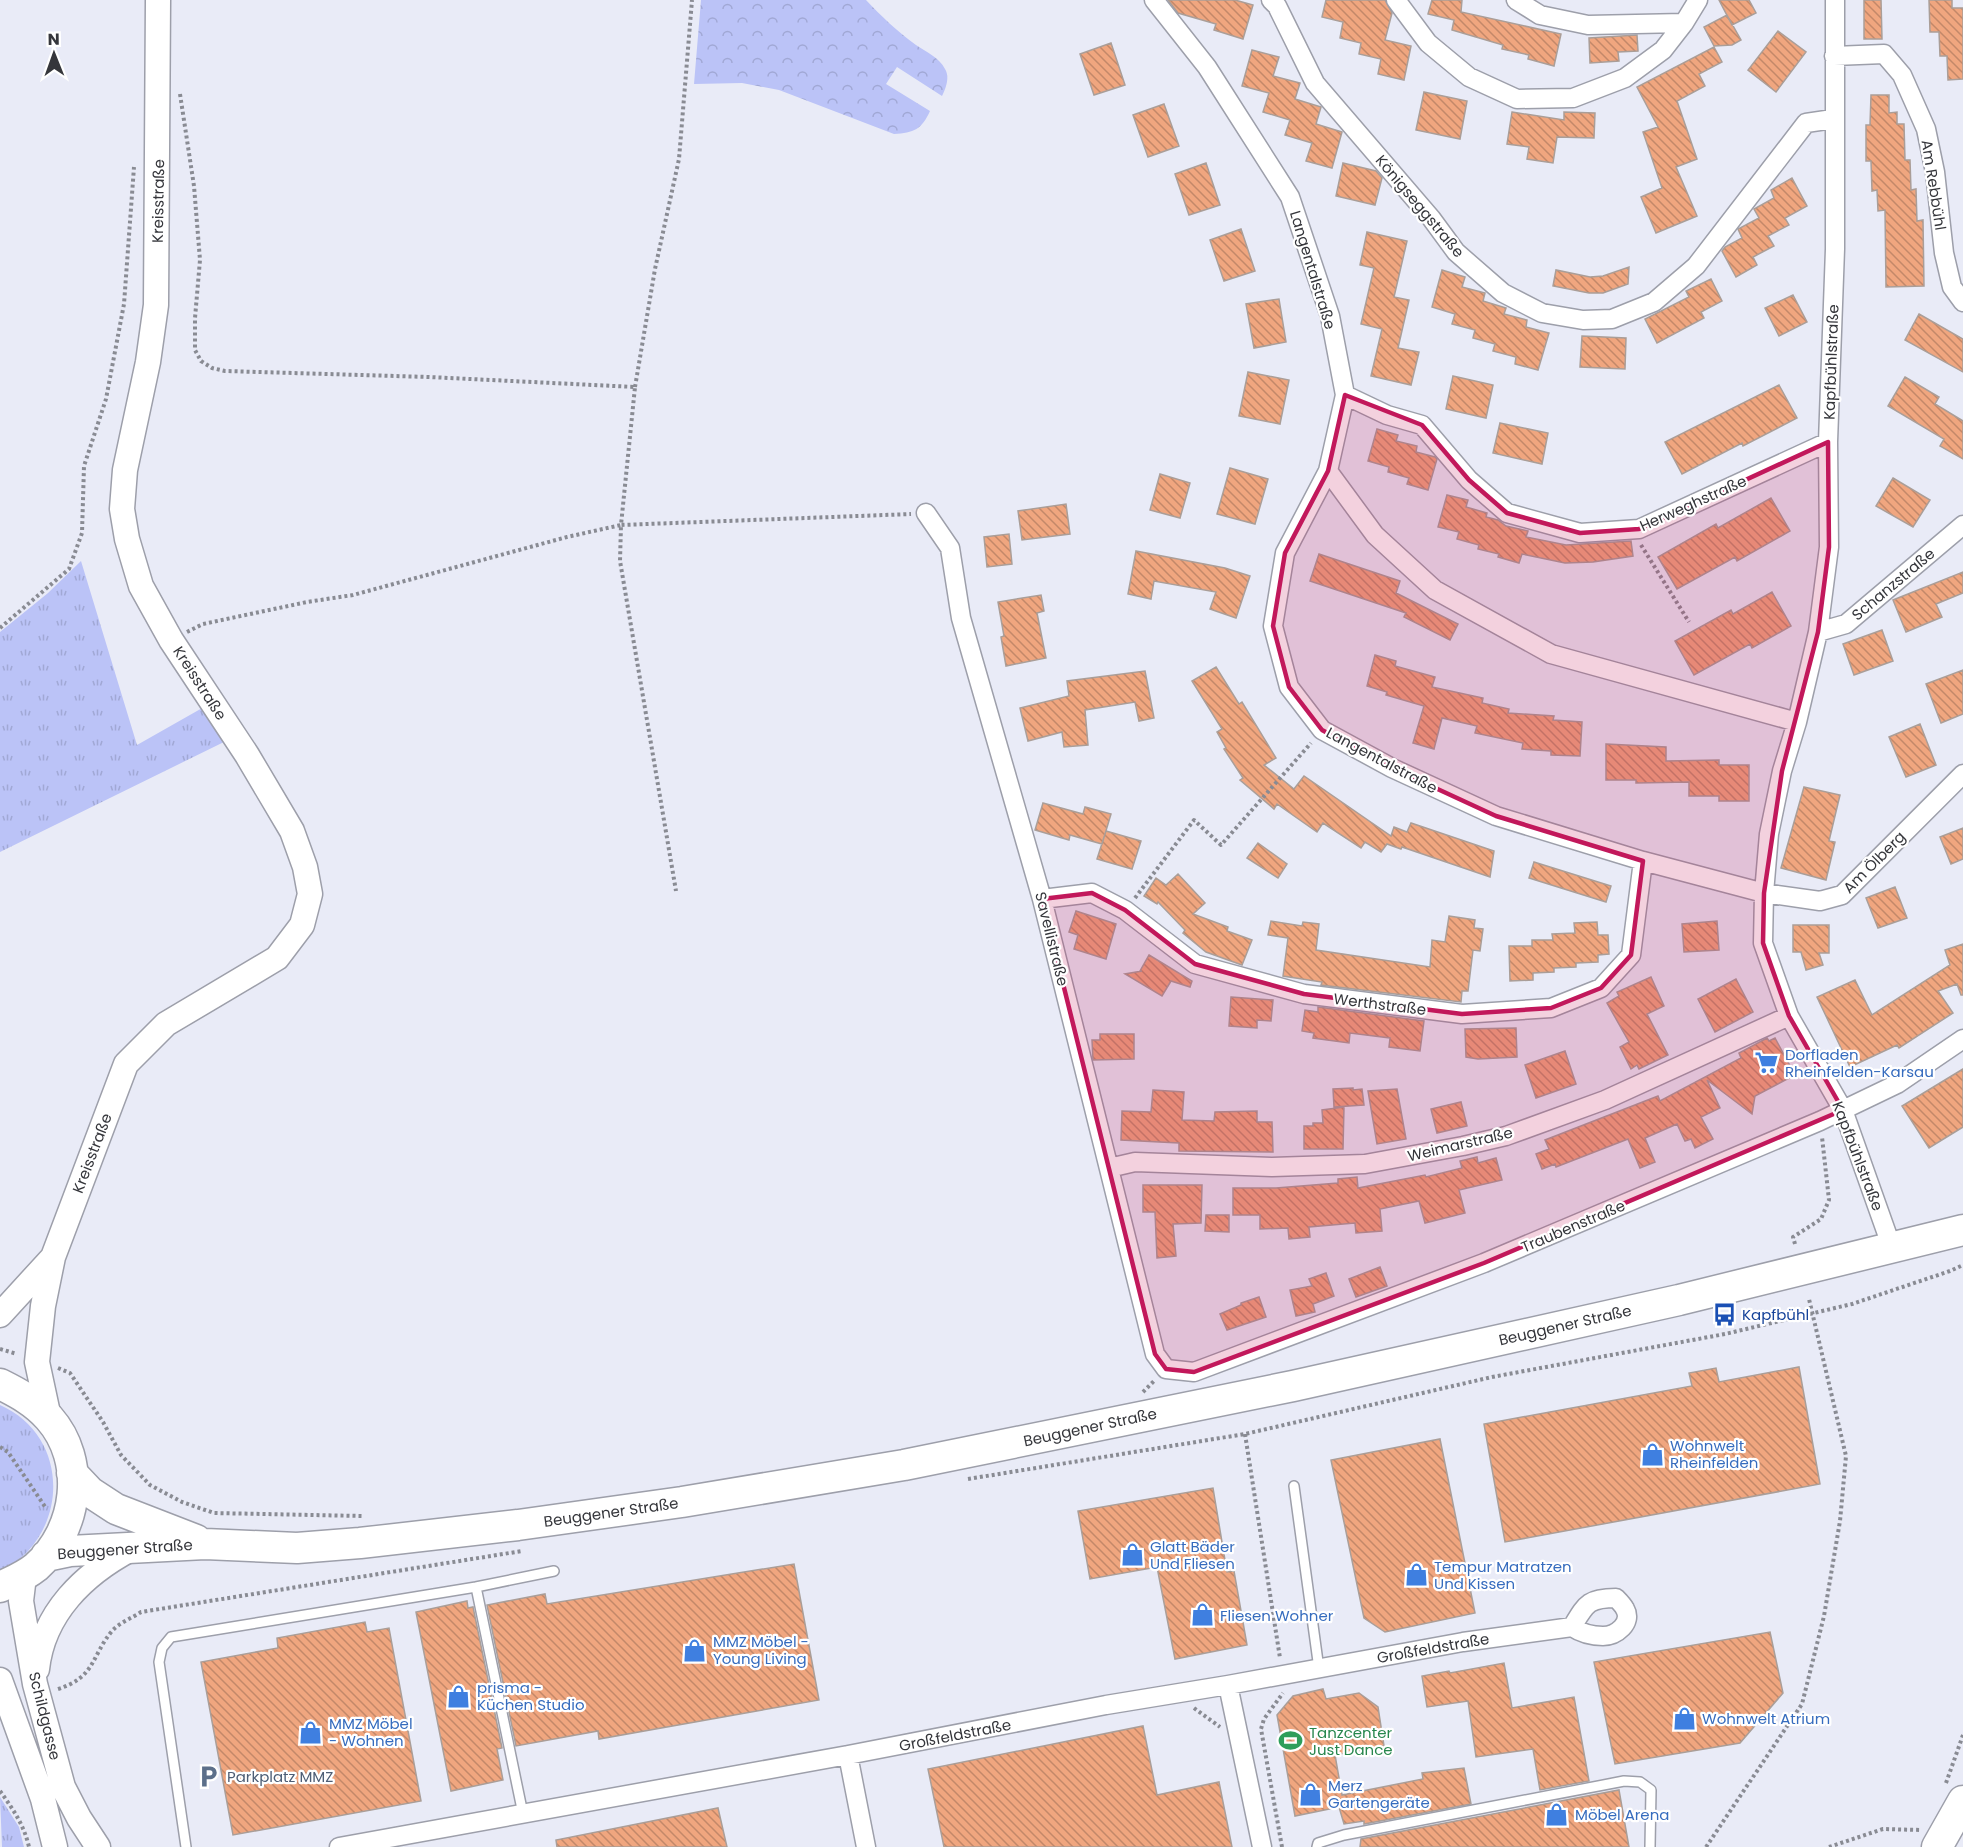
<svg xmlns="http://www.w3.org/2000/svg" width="1963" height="1847" viewBox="0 0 1963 1847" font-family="Poppins,sans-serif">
<defs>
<pattern id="grass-tufts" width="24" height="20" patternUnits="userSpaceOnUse" patternTransform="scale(1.5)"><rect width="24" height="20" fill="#bbc3f7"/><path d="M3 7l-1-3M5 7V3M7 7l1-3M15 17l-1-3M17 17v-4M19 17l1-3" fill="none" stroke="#a1a8d5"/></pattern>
<pattern id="forest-crowns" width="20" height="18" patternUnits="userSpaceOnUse" patternTransform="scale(1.5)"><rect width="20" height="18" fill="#bbc3f7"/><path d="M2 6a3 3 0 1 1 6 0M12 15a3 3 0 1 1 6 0" fill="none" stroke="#a1a8d5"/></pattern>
<pattern id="building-back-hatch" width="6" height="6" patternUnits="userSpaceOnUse" patternTransform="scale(1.5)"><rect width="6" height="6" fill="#f0a67f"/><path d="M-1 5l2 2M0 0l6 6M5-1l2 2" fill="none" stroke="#c38869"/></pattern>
</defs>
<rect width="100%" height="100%" fill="#e9ebf7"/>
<path fill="url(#grass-tufts)" d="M81 561 137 745 204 707 226 741 0 852V632L48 593Z
M0 1405C73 1437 69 1538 0 1572Z
M0 1797 19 1827 24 1847H2Z"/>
<path fill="url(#forest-crowns)" d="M701 0H866C881 16 898 32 916 45 926 52 939 57 945 69 950 77 946 88 942 96L897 67 886 84 930 111C922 129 914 133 894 134L779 90 742 83 694 84Z"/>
<path fill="url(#building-back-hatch)" stroke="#aa9e98" stroke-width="1.5" d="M1168 0H1235L1253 5 1243 39 1214 30 1216 24 1178 13Z
M1326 0H1385L1392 13 1385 40 1411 46 1404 80 1378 74 1381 59 1359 54 1361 43 1340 38 1343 22 1322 17Z
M1432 0H1462L1461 12 1561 34 1554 66 1528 59 1529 55 1502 49 1503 45 1452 30 1454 20 1428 14Z
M1719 0H1749L1756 13 1732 25Z
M1864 0H1881L1882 39H1864Z
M1929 0H1952V8H1963V79L1948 80 1947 56H1940L1939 32H1930Z
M1727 15 1741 40 1732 45 1714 46 1704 27Z
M1778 31 1806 52 1776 92 1748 70Z
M1637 35 1638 51 1618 52 1619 61 1590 63 1589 38Z
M1111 43 1125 85 1094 95 1080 54Z
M1714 47 1722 62 1699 74 1705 86 1677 101 1697 159 1676 167 1697 216 1656 233 1641 197 1662 188 1643 132 1658 127 1637 87Z
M1252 50 1279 57 1273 76 1300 83 1295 99 1321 107 1316 124 1342 132 1332 168 1306 161 1312 143 1285 135 1290 120 1263 112 1269 93 1242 86Z
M1424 92 1467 101 1460 139 1416 130Z
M1871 95H1889V113L1897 112V124H1904L1905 160H1910L1911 190 1916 189 1917 221 1923 220 1924 286 1886 287 1885 210 1878 211 1877 190 1872 191 1871 161H1866V125H1870Z
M1164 104 1179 146 1148 157 1133 115Z
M1512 112 1564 120V112L1595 113 1594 138 1557 137 1553 163 1527 159 1529 147 1507 144Z
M1206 163 1220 205 1189 215 1175 174Z
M1343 163 1376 171 1382 178 1375 205 1336 196Z
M1792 178 1807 206 1785 218 1789 225 1768 236 1774 246 1753 257 1757 265 1736 277 1722 251 1725 247 1742 238 1738 229 1759 218 1754 209 1774 198 1771 190Z
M1241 229 1255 271 1224 281 1210 240Z
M1367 232 1407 241 1394 297 1409 300 1398 348 1419 352 1411 385 1371 376 1382 329 1361 324 1374 268 1360 265Z
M1629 267 1628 284 1603 293H1589L1553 286 1556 270 1590 277 1603 276Z
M1442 270 1465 277 1462 287 1485 293 1483 301 1506 308 1504 314 1527 320 1526 327 1549 333 1538 370 1515 364 1516 357 1493 351 1495 344 1473 338 1475 330 1452 324 1455 314 1432 307Z
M1711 279 1722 301 1701 312 1704 318 1657 343 1645 319 1689 297 1686 291Z
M1793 295 1807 322 1779 336 1765 308Z
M1279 299 1286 342 1254 348 1246 304Z
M1919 314 1963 339V372L1905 340Z
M1582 336 1626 338 1625 369 1580 367Z
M1248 372 1289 380 1280 424 1239 416Z
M1453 376 1493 385 1486 418 1446 409Z
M1905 377 1939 397 1935 404 1963 421V459L1940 446 1944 439 1888 406Z
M1779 385 1797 418 1743 446 1742 443 1682 474 1665 442Z
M1500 423 1548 433 1542 464 1493 453Z
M1377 429 1398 435 1396 441 1417 446 1416 452 1435 457 1437 459 1428 490 1407 484 1409 478 1388 472 1389 467 1368 461Z
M1230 468 1268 479 1255 524 1217 514Z
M1160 474 1190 483 1180 518 1150 510Z
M1893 478 1930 500 1913 527 1876 506Z
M1447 495 1468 500 1466 507 1487 513 1486 517 1498 520 1506 526 1528 531 1526 537 1566 545 1631 541 1633 556 1593 562 1565 563 1522 554 1519 563 1498 557 1499 554 1478 549 1479 545 1457 539 1459 532 1438 527Z
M1771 498 1790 531 1737 561 1735 557 1677 589 1658 557 1716 524 1718 528Z
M1066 504 1070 534 1022 540 1018 511Z
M1009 534 1012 564 987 567 984 537Z
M1136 551 1225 568 1250 576 1236 618 1210 609 1216 592 1154 581 1151 599 1128 594Z
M1319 554 1400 581 1396 593 1458 624 1450 640 1404 617 1406 613 1310 581Z
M1963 572V593L1936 604 1942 617 1906 632 1893 600Z
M1772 592 1791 626 1752 648 1750 644 1694 675 1675 641 1731 610 1733 614Z
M1041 595 1044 611 1037 613 1046 658 1006 666 1001 637 1004 636 998 602Z
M1882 630 1893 661 1854 675 1843 644Z
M1375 655 1396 661 1395 666 1435 677 1432 687 1483 698 1482 703 1509 709 1508 713 1554 716 1553 720 1582 722 1580 756 1551 755V751L1522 749 1523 743 1475 733 1477 726 1442 718 1434 749 1413 743 1424 706 1386 695 1387 692 1367 686Z
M1216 667 1239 704 1242 702 1276 758 1264 765 1294 789 1304 776 1391 836 1394 827 1407 832 1411 823 1494 851 1490 877 1402 847 1401 849 1387 844 1381 852 1365 842 1361 848 1323 823 1317 832 1277 804 1274 809 1240 780 1243 778 1224 749 1226 748 1217 732 1222 729 1192 681Z
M1963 670V714L1941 723 1926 684Z
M1145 671 1154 718 1139 721 1135 702 1085 710 1088 745 1064 747 1062 732 1028 741 1020 708 1069 696 1067 681Z
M1920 724 1936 765 1906 777 1889 737Z
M1606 744 1666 747V761L1719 760V765H1749V801H1719V796H1689V782L1636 783V780H1606Z
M1804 787 1840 795 1829 841 1835 842 1826 880 1781 868Z
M1043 803 1083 814 1085 807 1111 814 1102 844 1070 835 1069 840 1035 830Z
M1963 828V859L1951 864 1940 837Z
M1106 831 1141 841 1132 869 1097 859Z
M1258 843 1287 864 1278 878 1247 858Z
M1534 862 1611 886 1606 902 1529 878Z
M1178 874 1205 903 1193 914 1228 927 1227 931 1252 940 1242 965 1206 952 1183 933 1185 930 1158 902 1157 904 1144 896 1156 878 1166 885Z
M1895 887 1907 918 1878 928 1866 898Z
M1076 911 1116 924 1106 959 1074 949 1078 935 1069 932Z
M1449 916 1475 920 1474 928 1483 929 1480 951 1473 950 1468 991H1462L1461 1002 1321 985 1322 982 1283 976 1288 938 1268 935 1271 921 1302 926 1303 922 1319 924 1316 950 1430 967 1432 940 1445 942Z
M1717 921 1719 950 1684 952 1682 924Z
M1597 922 1598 935H1608L1609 954 1598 955V962L1576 963V967L1554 968V972L1533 973V980L1510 981 1509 946H1532V940H1553L1552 934 1575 933 1574 923Z
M1793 925H1829V953H1819L1823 965 1806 970 1801 952H1793Z
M1963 944V995H1961L1957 984 1938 991 1953 1013 1899 1048 1897 1045 1850 1067 1817 997 1855 980 1872 1015 1950 965 1945 950Z
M1149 955 1192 981 1190 987 1171 981 1162 996 1125 974 1142 971H1140Z
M1651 977 1664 1006 1647 1014 1668 1055 1639 1069 1637 1065 1631 1069 1620 1047 1629 1042 1607 1003 1619 996 1617 992Z
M1736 979 1753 1012 1715 1032 1698 999Z
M1231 997 1273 1000 1271 1021 1257 1020V1028L1229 1026Z
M1318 1007 1424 1021 1420 1051 1389 1047 1390 1038 1350 1033 1349 1043 1313 1038 1314 1033 1302 1031 1305 1010 1318 1012Z
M1516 1028 1517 1057 1478 1059 1466 1057 1465 1029Z
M1100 1034H1134V1059L1093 1060 1092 1040H1100Z
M1767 1038 1769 1041 1775 1038 1795 1075 1755 1096 1752 1114 1707 1080 1720 1108 1701 1117 1713 1139 1695 1148 1691 1139 1685 1141 1677 1124 1645 1138 1655 1162 1640 1168 1628 1139 1556 1167 1555 1164 1542 1169 1536 1154 1549 1149 1545 1140 1658 1096 1660 1101 1741 1058 1739 1053Z
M1565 1051 1576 1084 1536 1098 1525 1065Z
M1963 1069V1127L1929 1148 1902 1106Z
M1353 1088V1090L1362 1089 1364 1105 1334 1107 1333 1089Z
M1397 1089 1406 1139 1377 1144 1368 1091Z
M1153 1090 1184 1092 1182 1120 1214 1121 1215 1112 1257 1111V1122H1272L1273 1152 1179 1151V1143L1121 1140 1122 1111 1151 1112Z
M1461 1102 1467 1126 1437 1133 1431 1109Z
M1344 1107 1343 1149H1304V1126H1313V1123H1323L1322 1110Z
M1477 1157 1478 1163 1496 1158 1502 1180 1459 1190 1465 1213 1425 1223 1419 1201 1380 1209 1382 1231 1356 1233 1355 1223 1309 1227 1310 1237 1289 1239 1288 1228 1260 1229V1215H1233V1188H1276L1338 1183V1179L1357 1177 1358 1188 1425 1175 1426 1177 1462 1168 1460 1161Z
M1143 1185H1202L1201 1223 1173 1224 1176 1256 1157 1258 1155 1212H1143Z
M1206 1215H1229V1232L1205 1231Z
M1380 1267 1387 1286 1356 1297 1349 1279Z
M1326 1273 1334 1296 1313 1304 1315 1312 1296 1316 1290 1290 1312 1286 1309 1279Z
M1259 1297 1266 1317 1227 1330 1220 1314 1241 1305V1303Z
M1799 1367 1820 1484 1505 1542 1484 1424 1692 1386 1689 1373 1716 1368 1719 1382Z
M1440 1439 1475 1613 1385 1632 1364 1618 1331 1460Z
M1213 1488 1227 1572 1234 1571 1247 1645 1175 1659 1157 1567 1090 1579 1078 1511Z
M794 1564 819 1700 599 1739 598 1731 516 1746 487 1605 545 1594 547 1604Z
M467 1601 468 1608 473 1607 502 1748 497 1749 503 1780 451 1791 416 1612Z
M365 1622 367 1632 389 1628 421 1801 233 1835 201 1662 278 1648 277 1638Z
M1770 1632 1783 1693 1740 1743 1615 1764 1594 1662Z
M1504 1663 1512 1708 1574 1697 1589 1781 1540 1790 1533 1749 1476 1757 1468 1701 1427 1707 1422 1676 1449 1671 1450 1673Z
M1323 1689 1326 1699 1359 1693 1378 1707 1384 1746 1335 1755 1342 1795 1423 1779 1422 1773 1464 1768 1471 1804 1364 1824V1821L1344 1824 1339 1807 1295 1816 1277 1715 1293 1696Z
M1143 1726 1157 1795 1219 1782 1232 1847H944L928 1769Z
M1619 1790 1629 1847H1360L1361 1839Z
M718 1808 727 1847H557L556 1840Z"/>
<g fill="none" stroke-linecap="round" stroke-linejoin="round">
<defs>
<path id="service" d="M1294 1486 1319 1669
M476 1587 523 1814
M186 1847 159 1662 162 1648 171 1637 476 1587 554 1571
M1317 1847 1318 1843 1344 1835 1624 1781 1640 1782 1651 1790 1650 1847"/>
<path id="minor" d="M1154 0 1207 67 1290 197 1330 316 1345 395 1328 471 1285 553 1273 626 1289 687 1322 730 1392 768 1496 816 1643 861 1764 893 1820 901 1842 895 1963 774
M1271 0 1277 6 1315 83 1431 218 1456 252 1503 293 1542 313 1583 320 1612 319 1654 302 1696 266 1806 123 1833 119
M1396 0 1428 43 1469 77 1517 99 1573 98 1625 78 1663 50 1684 23 1698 0
M1516 0 1540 15 1588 25 1684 23
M1835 0V249L1828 442 1829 547 1818 632 1797 722 1782 771 1769 834 1764 893 1763 943 1789 1016 1843 1110 1892 1248
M1834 56 1884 54 1902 75 1926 129 1935 172 1944 253 1952 287 1963 302
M1345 395 1387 415 1422 425 1469 480 1507 513 1580 533 1639 529 1828 442
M1328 471 1375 535 1435 590 1551 654 1797 722
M926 513 950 548 961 618 1042 899 1155 1354 1166 1369 1194 1372 1484 1263 1820 1121 1897 1084 1963 1039
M1818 632 1846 624 1963 525
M1042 899 1092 893 1125 910 1195 964 1304 994 1462 1014 1551 1008 1601 988 1631 955 1643 861
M1109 1168 1135 1162 1272 1167 1365 1164 1463 1146 1506 1136 1605 1100 1789 1016
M1228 1685 1262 1847
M848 1755 866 1847
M339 1847 848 1755 1106 1705 1228 1685 1463 1642 1572 1627C1581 1633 1591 1636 1603 1636 1616 1636 1633 1623 1625 1609 1623 1605 1619 1601 1616 1598 1588 1598 1586 1604 1572 1627"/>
<path id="tertiary" d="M0 1315 53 1257
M49 1418 37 1362 43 1306 53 1257 126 1064 166 1024 277 958 302 925 310 894 305 867 292 831 247 755 171 640 141 586 127 539 122 509 125 470 148 362 156 305 158 0
M24 1576 21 1601 35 1684 63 1787 79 1818 98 1847
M37 1669C43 1613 84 1574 131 1549
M0 1680 43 1799 55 1847"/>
<path id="primary" d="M0 1384C18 1393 35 1402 49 1418 87 1461 78 1530 36 1567 25 1576 13 1581 0 1587
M72 1473 90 1492 116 1509 196 1540
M46 1556 70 1551 205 1544 297 1548 360 1543 518 1525 682 1502 904 1465 1293 1386 1679 1300 1963 1230
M1937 1847 1963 1801"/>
</defs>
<use href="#service" stroke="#9d9faa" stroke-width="12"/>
<use href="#minor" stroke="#9d9faa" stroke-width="21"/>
<use href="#tertiary" stroke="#9d9faa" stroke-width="27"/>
<use href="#primary" stroke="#9d9faa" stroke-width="33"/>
<path stroke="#898b93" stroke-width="4" stroke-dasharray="3 3" stroke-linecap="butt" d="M180 94 194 186 200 260 195 318V350L201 361 212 368 225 371 429 377 635 387 621 525 911 514
M635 387 655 269 679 159 692 0
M1641 545 1689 622
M0 628 69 569 82 533 84 466 106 399 124 304 134 167
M187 632 203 624 307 602 353 595 567 537 621 525 620 561 676 891
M1135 898 1194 820 1221 845 1311 743
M1795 1244 1793 1237 1821 1219 1829 1200 1822 1137
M0 1349 17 1354
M58 1368 70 1373 103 1422 121 1455 150 1485 182 1502 214 1513 362 1516
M1143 1392 1155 1380
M1245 1434 1280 1658
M0 1447 8 1452 46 1508
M968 1479 1245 1434 1492 1377 1725 1334 1852 1304 1950 1271 1963 1265
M58 1689C96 1677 91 1656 112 1631 119 1623 132 1618 141 1612L522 1551
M1194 1708 1220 1727
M1946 1783 1963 1735
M0 1791C13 1809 24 1825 29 1847
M1282 1847 1261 1729 1264 1719 1283 1693
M1706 1847 1802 1704 1824 1616 1840 1521 1846 1456 1809 1299
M1829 1847 1883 1829 1921 1830"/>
<use href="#service" stroke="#fff" stroke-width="9"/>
<use href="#minor" stroke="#fff" stroke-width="18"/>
<use href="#tertiary" stroke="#fff" stroke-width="24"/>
<use href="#primary" stroke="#fff" stroke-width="30"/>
</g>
<path fill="#c2185b" fill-opacity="0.2" stroke="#c2185b" stroke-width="4.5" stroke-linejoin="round" d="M1345 395 1422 425 1469 480 1507 513 1580 533 1639 529 1828 442 1829 547 1818 632 1782 771 1764 893 1763 943 1789 1016 1843 1110 1484 1263 1194 1372 1166 1369 1155 1354 1042 899 1092 893 1125 910 1195 964 1304 994 1462 1014 1551 1008 1601 988 1631 955 1643 861 1496 816 1392 768 1322 730 1289 687 1273 626 1285 553 1328 471Z"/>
<defs>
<symbol id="supermarket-bare" viewBox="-9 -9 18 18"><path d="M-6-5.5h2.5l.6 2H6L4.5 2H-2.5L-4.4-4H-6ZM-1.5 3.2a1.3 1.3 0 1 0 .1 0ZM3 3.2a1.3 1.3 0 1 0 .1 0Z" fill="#3f7fe0" stroke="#fff" stroke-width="2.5" paint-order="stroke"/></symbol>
<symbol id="bus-bare" viewBox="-9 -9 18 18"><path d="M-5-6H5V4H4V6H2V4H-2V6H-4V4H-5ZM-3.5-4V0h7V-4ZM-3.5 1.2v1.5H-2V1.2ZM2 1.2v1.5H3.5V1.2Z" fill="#1a4fb4" stroke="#fff" stroke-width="2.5" paint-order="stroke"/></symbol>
<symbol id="shop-bare" viewBox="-9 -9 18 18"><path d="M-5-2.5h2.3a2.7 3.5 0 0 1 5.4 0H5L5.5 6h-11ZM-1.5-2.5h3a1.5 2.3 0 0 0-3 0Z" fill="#3f7fe0" stroke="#fff" stroke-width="2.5" paint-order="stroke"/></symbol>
<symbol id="stadium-bare" viewBox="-9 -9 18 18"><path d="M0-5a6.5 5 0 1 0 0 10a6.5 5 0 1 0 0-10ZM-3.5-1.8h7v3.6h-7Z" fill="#2e9e5b" stroke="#fff" stroke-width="2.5" paint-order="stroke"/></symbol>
<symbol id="parking-bare" viewBox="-9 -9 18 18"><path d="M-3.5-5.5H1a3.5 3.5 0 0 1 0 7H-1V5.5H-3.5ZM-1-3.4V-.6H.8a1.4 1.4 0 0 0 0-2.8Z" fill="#5c6f8a" stroke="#fff" stroke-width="2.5" paint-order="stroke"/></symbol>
</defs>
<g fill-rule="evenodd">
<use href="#supermarket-bare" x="1750" y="1046" width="33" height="33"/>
<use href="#bus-bare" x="1708" y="1298" width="33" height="33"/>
<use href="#shop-bare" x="1636" y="1438" width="33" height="33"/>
<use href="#shop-bare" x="1116" y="1538" width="33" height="33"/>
<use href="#shop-bare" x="1400" y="1558" width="33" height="33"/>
<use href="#shop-bare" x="1186" y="1598" width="33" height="33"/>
<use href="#shop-bare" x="678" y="1634" width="33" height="33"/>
<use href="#shop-bare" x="442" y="1680" width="33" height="33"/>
<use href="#shop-bare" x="1668" y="1702" width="33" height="33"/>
<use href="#shop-bare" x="294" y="1716" width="33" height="33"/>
<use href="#stadium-bare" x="1274" y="1724" width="33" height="33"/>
<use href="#parking-bare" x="192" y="1760" width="33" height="33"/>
<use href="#shop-bare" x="1294" y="1778" width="33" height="33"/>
<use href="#shop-bare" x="1540" y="1798" width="33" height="33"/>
</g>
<g text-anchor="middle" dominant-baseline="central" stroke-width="4.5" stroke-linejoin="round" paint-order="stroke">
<g font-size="15" fill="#35363b" stroke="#fff">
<text transform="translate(1934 185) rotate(81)">Am Rebbühl</text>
<text transform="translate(158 201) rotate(-89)">Kreisstraße</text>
<text transform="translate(1420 206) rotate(50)">Königseggstraße</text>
<text transform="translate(1313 270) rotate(73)">Langentalstraße</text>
<text transform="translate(1831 362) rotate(-88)">Kapfbühlstraße</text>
<text transform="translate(1693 503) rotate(-24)">Herweghstraße</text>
<text transform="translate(1893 584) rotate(-40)">Schanzstraße</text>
<text transform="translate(200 683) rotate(57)">Kreisstraße</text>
<text transform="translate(1382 760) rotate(28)">Langentalstraße</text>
<text transform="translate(1874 862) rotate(-45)">Am Ölberg</text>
<text transform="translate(1052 939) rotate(76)">Savellistraße</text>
<text transform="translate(1380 1004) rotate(7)">Werthstraße</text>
<text transform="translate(1460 1144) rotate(-13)">Weimarstraße</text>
<text transform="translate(92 1153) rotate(-69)">Kreisstraße</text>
<text transform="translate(1858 1156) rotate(69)">Kapfbühlstraße</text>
<text transform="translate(1573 1226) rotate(-23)">Traubenstraße</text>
<text transform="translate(1565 1325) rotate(-13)">Beuggener Straße</text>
<text transform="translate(1090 1427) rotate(-12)">Beuggener Straße</text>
<text transform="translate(611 1512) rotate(-8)">Beuggener Straße</text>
<text transform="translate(125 1549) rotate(-4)">Beuggener Straße</text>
<text transform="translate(1433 1648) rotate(-10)">Großfeldstraße</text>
<text transform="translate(45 1716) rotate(76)">Schildgasse</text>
<text transform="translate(955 1735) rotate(-11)">Großfeldstraße</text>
</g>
<g font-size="15" fill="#366cbe" stroke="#fff" text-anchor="start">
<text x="1785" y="1054">Dorfladen<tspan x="1785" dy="17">Rheinfelden-Karsau</tspan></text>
<text x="1670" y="1445">Wohnwelt<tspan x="1670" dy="17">Rheinfelden</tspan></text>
<text x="1150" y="1546">Glatt Bäder<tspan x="1150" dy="17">Und Fliesen</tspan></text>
<text x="1434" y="1566">Tempur Matratzen<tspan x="1434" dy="17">Und Kissen</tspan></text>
<text x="1220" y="1615">Fliesen Wohner</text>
<text x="713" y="1641">MMZ Möbel -<tspan x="713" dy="17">Young Living</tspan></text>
<text x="477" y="1687">prisma -<tspan x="477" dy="17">Küchen Studio</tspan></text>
<text x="1702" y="1718">Wohnwelt Atrium</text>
<text x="329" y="1723">MMZ Möbel<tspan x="329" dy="17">- Wohnen</tspan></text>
<text x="1328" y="1785">Merz<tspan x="1328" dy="17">Gartengeräte</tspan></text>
<text x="1575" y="1814">Möbel Arena</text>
</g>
<g font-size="15" fill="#164399" stroke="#fff" text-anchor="start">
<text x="1742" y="1314">Kapfbühl</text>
</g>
<g font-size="15" fill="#27864d" stroke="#fff" text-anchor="start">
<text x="1309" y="1732">Tanzcenter<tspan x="1309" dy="17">Just Dance</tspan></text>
</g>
<g font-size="15" fill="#4e5e75" stroke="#fff" text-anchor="start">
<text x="227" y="1776">Parkplatz MMZ</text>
</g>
</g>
<g transform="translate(54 54) rotate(359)" stroke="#ffffff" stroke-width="4.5" paint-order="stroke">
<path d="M0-4.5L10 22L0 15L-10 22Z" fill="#35363b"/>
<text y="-9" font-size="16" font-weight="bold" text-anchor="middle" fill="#35363b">N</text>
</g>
</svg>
